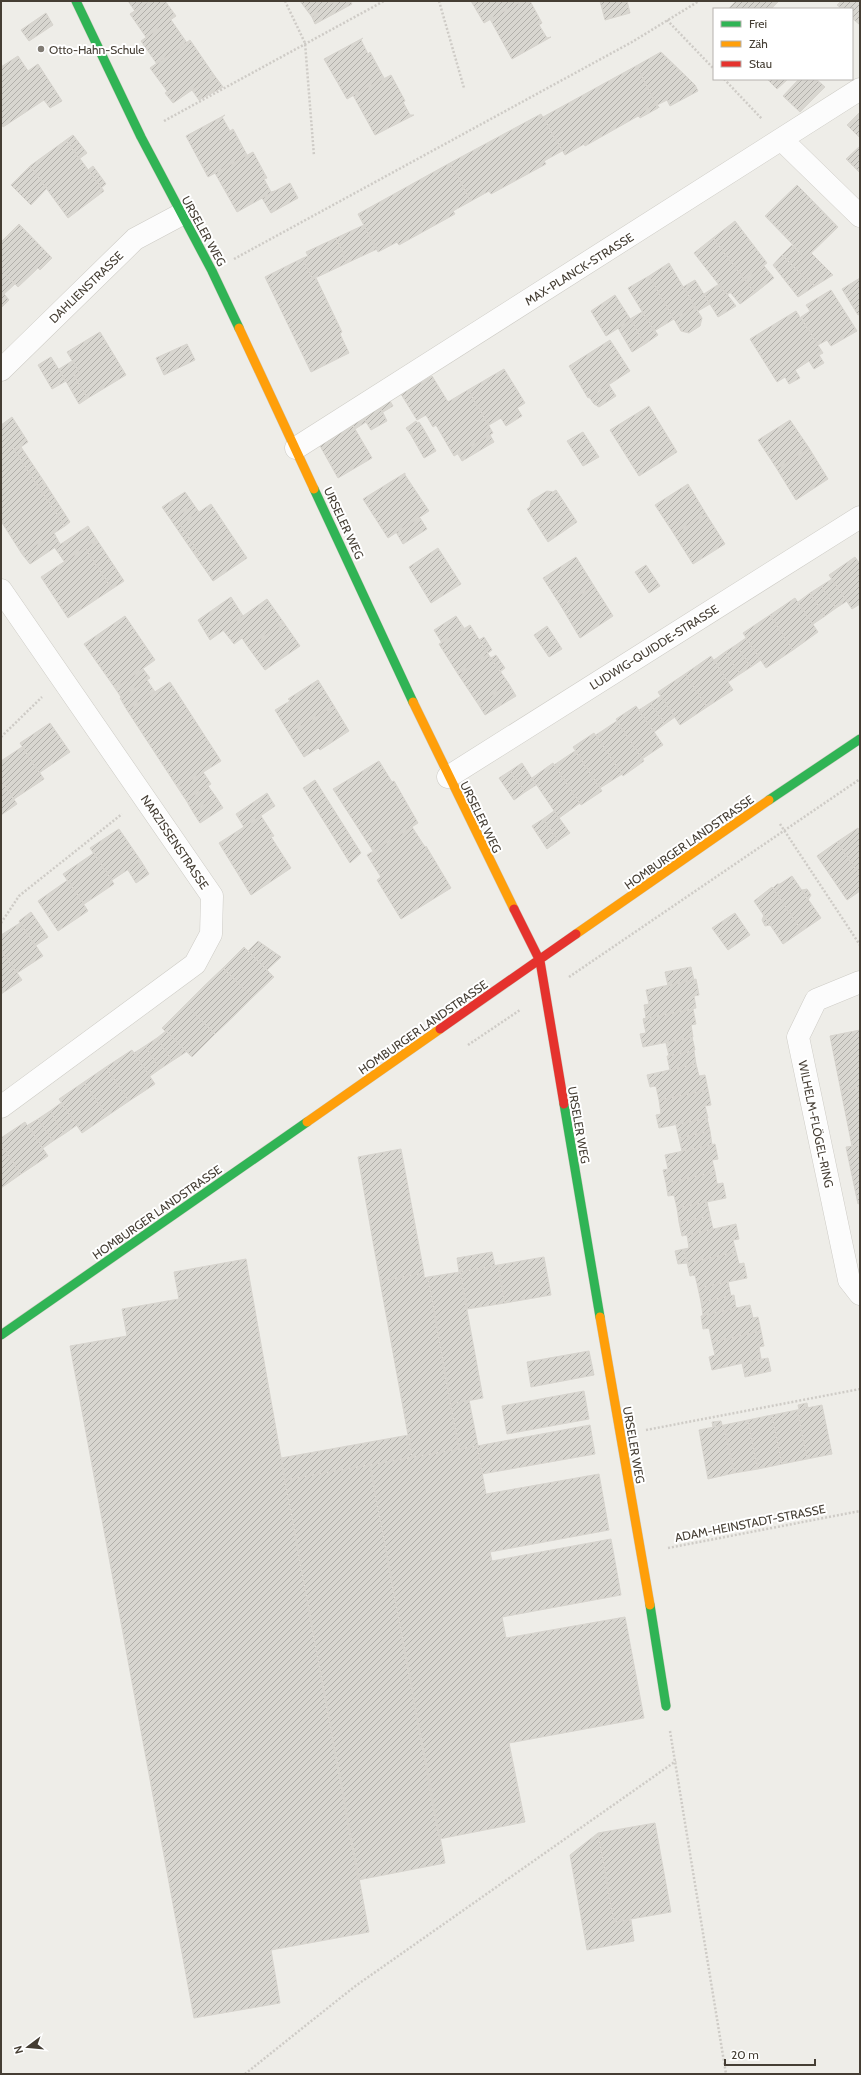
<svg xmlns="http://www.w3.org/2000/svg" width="861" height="2075" viewBox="0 0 861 2075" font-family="Cabin,sans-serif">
<defs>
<pattern id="building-hatch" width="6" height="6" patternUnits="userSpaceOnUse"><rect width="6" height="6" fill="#d8d6d0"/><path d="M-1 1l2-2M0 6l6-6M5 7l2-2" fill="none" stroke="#b1afaa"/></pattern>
</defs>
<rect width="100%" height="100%" fill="#eeede8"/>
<path fill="url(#building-hatch)" stroke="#d7d4ce" d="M128 1H149L135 11Z
M149 1H165L176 16 146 37 130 14Z
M300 1H335L312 17Z
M335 1H350L352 4 315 24 312 17Z
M471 1H522L484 23Z
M522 1H530L542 23 539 25 547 38 551 37 512 59 490 19Z
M600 1H627L630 13 605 20Z
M736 1H779L771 9H728Z
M841 1H860V25L852 18V9H842L837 5Z
M46 13 53 25 29 41 21 30Z
M171 20 187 43 157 64 141 41Z
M363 38 361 40 368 54 370 52 384 78 347 99 324 59Z
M190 40 214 75 173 103 165 93 167 91 150 68Z
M661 52 695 85 698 91 670 106 667 100 657 105 636 66Z
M18 56 28 71 38 64 62 101 50 108 44 100 3 127 1 123V67Z
M636 66 659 108 656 104 638 114 640 118 638 116 585 146 584 144 565 155 543 117Z
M214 75 223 87 199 100 192 90Z
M391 75 405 101 403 102 410 115H414L375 135 353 95Z
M767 79H788L777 89Z
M799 79H816L825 87 800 112 783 96Z
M656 104 658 108 640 118 638 114Z
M860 112V138L847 125Z
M541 114 562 151 544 161 546 164 491 194 489 191 471 201 450 163Z
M225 115 222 117 230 131 233 129 247 155 208 177 186 136Z
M73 135 87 153 79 159 66 140Z
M66 140 104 191 68 218 30 166Z
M860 146V173L846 159Z
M253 152 267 178 264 179 271 192 275 191 237 212 215 173Z
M450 163 471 201 453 211 455 214 399 245 397 242 378 252 358 214Z
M30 166 47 188 31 205 11 185Z
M93 166 106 184 101 188 88 170Z
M290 183 298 198 271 213 262 198Z
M797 185 838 227 806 258 765 216Z
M735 221 767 263 745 280 713 238Z
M19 224 52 258 40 270 38 268 18 287 1 269V242Z
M364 225 377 249 347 263 336 238Z
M336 238 347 263 313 279 303 258 308 256 306 252Z
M713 238 745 280 727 295 694 253Z
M792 245 806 258 795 268 782 255Z
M811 253 833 275 815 286 795 268Z
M782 255 795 268 815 286 798 297 773 265Z
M303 258 313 279 316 278 342 332 340 334 349 353 311 372 265 277Z
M669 263 695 307 674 319 649 276Z
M764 266 774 278 755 293 745 280Z
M1 269 15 284 4 294 9 300 1 308Z
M649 276 674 319 654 331 628 288Z
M860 278V314L858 315 842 289Z
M695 280 710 304 698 311 683 287Z
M745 280 755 293 740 304 730 292Z
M719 284 736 306 718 317 704 294Z
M831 290 857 331 831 346 827 340 818 345 801 317 810 311 806 305Z
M615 295 631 320 606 336 591 311Z
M695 307 702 318 700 326 689 333 681 331 674 319Z
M796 311 823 353 819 355 824 363 814 369 809 361 795 370 800 378 789 384 785 377 777 382 750 339Z
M642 312 658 335 645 344 630 319Z
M631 320 645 344 632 352 618 328Z
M100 332 126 375 88 398 74 376 80 373 67 352Z
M610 340 630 371 588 398 569 366Z
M187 344 195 360 164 375 156 358Z
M51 357 66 381 52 389 38 365Z
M72 361 80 373 74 376 88 398 79 404 59 369Z
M504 369 525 403 517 408 522 416 506 426 501 418 489 425 468 390Z
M432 376 448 402 468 390 493 433 454 456 436 425 433 427 426 415 417 420 401 394Z
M609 385 616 396 599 407 594 404 589 397Z
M390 401 393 406 383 412 380 407Z
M649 406 677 452 639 476 610 430Z
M380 407 387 421 371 430 363 417Z
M12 417 28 442 15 451 13 448 1 456V428L3 427 1 425Z
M363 417 366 422 355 429 352 424Z
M790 420 809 448 777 469 758 440Z
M416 421 417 423 419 422 423 428 411 435 406 428Z
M352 424 372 458 338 478 319 444Z
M423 428 436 451 424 458 411 435Z
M583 432 599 457 583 466 567 441Z
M490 435 494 442 462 461 458 454Z
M21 447 45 483 38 487 15 451Z
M13 448 65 526 22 554 1 521V456Z
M809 448 828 479 796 500 777 469Z
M405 473V475L429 511 388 538 363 499Z
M45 483 70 522 65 526 38 487Z
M688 484 706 514 674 534 655 505Z
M556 490 577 522 548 542 527 509 530 507 531 501 547 491 553 492Z
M185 492 194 505 171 520 162 507Z
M211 504 247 558 213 581 195 555 199 553 180 525Z
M194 505 199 512 180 525 199 553 195 555 171 520Z
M706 514 725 544 693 564 674 534Z
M420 518 427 529 403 544 396 532Z
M88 526 97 540 64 561 55 548Z
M54 533 60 544 30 564 22 554Z
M97 540 124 581 112 589 85 548Z
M85 548 112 589 68 618 41 577Z
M438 548 461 584 431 603 409 567Z
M576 557 594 586 561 606 543 578Z
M855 557 860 564V604L852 609 829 575Z
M646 565 660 586 649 593 635 572Z
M832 579 847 601 836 608 821 586Z
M594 586 613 616 580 638 561 606Z
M821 586 836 608 825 616 810 593Z
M810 593 825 616 813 624 798 602Z
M231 597 243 616 210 640 198 620Z
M795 598 818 632 793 650 770 615Z
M267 599 284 623 248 647 242 638 234 644 223 630Z
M770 615 793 650 766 668 743 633Z
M125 616 155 660 115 688 84 644Z
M456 616 464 628 442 643 434 630Z
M284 623 300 646 265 670 248 647Z
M470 625 488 654 458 674 439 644Z
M547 626 562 649 549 657 534 635Z
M484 637 492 650 488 653 479 640Z
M746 638 761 660 751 667 736 645Z
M736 645 751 667 740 674 725 652Z
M725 652 740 674 728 682 714 660Z
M488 654 509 684 478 704 458 674Z
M496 655 505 668 500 672 491 658Z
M711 656 733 690 707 707 685 674Z
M143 669 150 678 121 697 115 688Z
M685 674 707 707 680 725 658 692Z
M147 680 155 692 127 710 120 698Z
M318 680 334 706 289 733 275 710 290 701 288 699Z
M170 682 221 761 178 788 127 710Z
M509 684 516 696 485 715 478 704Z
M661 696 675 717 665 724 650 703Z
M650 703 665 724 654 732 639 710Z
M334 706 349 731 320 750 318 748 304 757 289 733Z
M636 706 663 745 642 759 616 719Z
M617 721 644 761 623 776 596 735Z
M50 723 70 752 39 773 20 743Z
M594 733 622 774 600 788 573 747Z
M22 747 44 779 14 799 1 780V761Z
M575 751 602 791 581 805 554 765Z
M379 761 392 782 394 781 418 823 373 851 333 789Z
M522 763 536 785 525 792 510 771Z
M553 763 580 803 559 818 532 778Z
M510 771 525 792 514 800 499 778Z
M203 772 211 784 186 800 178 788Z
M1 780 17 804 1 815Z
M315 780 361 853 350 863 303 788Z
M208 786 216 797 193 812 186 800Z
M267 793 275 806 244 827 236 814Z
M216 797 223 808 200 823 193 812Z
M554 811 570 833 558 841 543 819Z
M261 816 274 836 271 837 291 868 251 895 219 843Z
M543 819 558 841 547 849 532 826Z
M412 827 425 847 426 846 451 888 401 919 377 880 381 877 367 855Z
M858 828 860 831V875L837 842Z
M119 829 141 861 112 880 90 848Z
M837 842 860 875V891L847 900 817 856Z
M94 853 114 884 84 904 63 874Z
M141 861 149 874 136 883 128 870Z
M792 876 821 918 802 931 773 888 777 884H780Z
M68 880 88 911 58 931 38 901Z
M772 887 802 931 783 944 754 901Z
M807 889 811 895 808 900 802 890Z
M31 912 48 937 35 946 19 921Z
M735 913 750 935 728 950 712 928Z
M764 915 770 925 765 926 762 920Z
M20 923 43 956 17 973 1 950V935Z
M258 941 281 957 267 970 248 951Z
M244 947 274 977 252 998 223 968Z
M1 950 22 980 1 994Z
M691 967 694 980 668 986 665 972Z
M223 968 252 998 234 1016 204 986Z
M696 979 699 995 694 996 696 1008 643 1019 646 1018 644 1005 649 1004 646 990Z
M204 986 234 1016 215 1034 185 1005Z
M185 1005 215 1034 192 1057 162 1028Z
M693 1009 696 1024 691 1025 693 1037 643 1047 640 1034 646 1033 643 1019Z
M860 1030V1087L841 1091 830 1036Z
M166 1031 186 1052 172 1061 157 1038Z
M692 1037 695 1050 669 1056 666 1043Z
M157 1038 172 1061 160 1069 145 1046Z
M145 1046 160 1069 150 1076 134 1053Z
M132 1050 155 1084 129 1101 106 1067Z
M694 1051 696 1064 670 1070 667 1056Z
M696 1064 699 1076 705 1075 708 1090 659 1100 656 1086 650 1087 647 1075Z
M106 1067 129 1101 107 1116 84 1082Z
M84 1082 107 1116 82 1133 59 1099Z
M860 1087V1145L852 1146 841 1091Z
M708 1090 711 1105 705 1106 708 1118 659 1128 656 1115 661 1114 659 1100Z
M61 1103 77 1125 64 1134 50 1111Z
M50 1111 64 1134 53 1141 38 1119Z
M707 1118 710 1131 679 1138 676 1125Z
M38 1119 53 1141 43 1148 28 1125Z
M25 1122 48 1156 21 1174 1 1144V1138Z
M710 1131 712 1145 682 1151 679 1138Z
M1 1144 21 1174 1 1188Z
M715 1144 718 1159 712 1160 715 1172 666 1183 663 1170 668 1169 665 1155Z
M860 1145V1203L858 1204 846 1147Z
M401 1149 424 1273 380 1281 358 1157Z
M715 1172 717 1184 723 1183 726 1198 677 1208 674 1195 668 1196 666 1183Z
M707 1202 710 1216 679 1222 677 1208Z
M710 1216 713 1229 682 1236 679 1222Z
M736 1224 739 1239 733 1240 736 1252 687 1263 684 1249 689 1248 687 1235Z
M684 1249 687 1263 678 1264 675 1251Z
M492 1252 495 1266 459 1272 457 1258Z
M736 1252 739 1264 744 1263 747 1278 698 1288 695 1275 690 1276 687 1263Z
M544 1257 551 1295 505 1303 498 1265Z
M246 1259 285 1480 369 1932 271 1950 280 2003 194 2018 70 1346 127 1336 122 1309 179 1299 174 1272Z
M498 1265 505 1303 467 1309 460 1272Z
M460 1272 483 1398 450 1404 428 1277Z
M424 1273V1278L428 1277 459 1449 412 1457 380 1281Z
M728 1282 731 1296 701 1302 698 1288Z
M734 1295 736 1308 703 1315 701 1302Z
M750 1305 753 1318 758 1317 761 1331 712 1342 709 1328 703 1329 701 1316Z
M761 1331 764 1346 759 1347 761 1359 712 1370 709 1357 715 1355 712 1342Z
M589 1351 594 1375 531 1387 527 1362Z
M768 1358 771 1371 745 1377 742 1363Z
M584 1391 589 1419 507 1434 502 1406Z
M469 1400 478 1446 459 1449 450 1404Z
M807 1403 808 1408 799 1409 798 1405Z
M822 1405 832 1454 807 1459 797 1410Z
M797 1410 807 1459 782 1464 772 1415Z
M772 1415 782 1464 758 1469 748 1420Z
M748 1420 758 1469 734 1473 724 1425Z
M721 1421 722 1425 713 1427 712 1422Z
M590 1425 595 1454 482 1474 477 1446Z
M724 1425 734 1473 708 1479 699 1430Z
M409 1435 412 1457 285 1480 281 1458Z
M477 1446 486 1494 599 1474 609 1530 490 1552 492 1561 611 1539 621 1595 502 1617 506 1638 625 1617 644 1718 509 1743 525 1822 439 1839 370 1465Z
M370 1465 445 1863 358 1880 285 1480Z
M655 1823 671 1912 614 1922 598 1833Z
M598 1833 614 1922 631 1920 634 1941 587 1950 570 1855Z"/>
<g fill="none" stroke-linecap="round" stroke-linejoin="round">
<defs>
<path id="street" d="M782 140 860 216
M1 370 135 239 180 215
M296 448 860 89
M1 590 212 896 211 934 195 964 1 1107
M448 777 860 517
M860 982 816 1000 798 1037 849 1280 860 1294"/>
<path id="fast" d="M76 1 141 137 212 271 239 328
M314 489 413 702
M769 800 860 739
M564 1104 600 1317
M1 1335 307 1122
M650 1605 666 1706"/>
<path id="slow" d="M239 328 314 489
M413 702 514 909
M576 934 769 800
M307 1122 440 1029
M600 1317 650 1605"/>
<path id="jam" d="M514 909 540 961 564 1104
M440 1029 576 934"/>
</defs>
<use href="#street" stroke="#cdcbc5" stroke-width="23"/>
<use href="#fast" stroke="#cecabf" stroke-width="10"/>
<use href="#slow" stroke="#cecabf" stroke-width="10"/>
<use href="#jam" stroke="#cecabf" stroke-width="10"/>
<path stroke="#cecbc6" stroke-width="2.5" stroke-dasharray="2 2" stroke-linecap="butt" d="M285 1 305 43 314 156
M439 1 464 88
M667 20 714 69
M724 79 762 119
M164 121 384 1
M234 259 632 42 699 1
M1 737 42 697
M780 824 860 945
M1 923 19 896 122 814
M569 977 860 779
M468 1045 520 1010
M646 1430 860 1389
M668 1548 860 1511
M670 1731 726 2074
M245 2074 354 1987 676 1761"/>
<use href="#street" stroke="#fcfcfc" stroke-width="22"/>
<use href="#fast" stroke="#30b455" stroke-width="9"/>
<use href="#slow" stroke="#ff9f0a" stroke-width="9"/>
<use href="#jam" stroke="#e5322d" stroke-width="9"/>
</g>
<circle fill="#807b73" stroke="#fff" stroke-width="1.5" cx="41" cy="49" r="4"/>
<g text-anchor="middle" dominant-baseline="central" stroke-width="4" stroke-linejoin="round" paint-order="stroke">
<g font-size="12" fill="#453e34" stroke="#fff" text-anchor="start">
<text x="49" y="49">Otto-Hahn-Schule</text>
</g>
<g font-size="12" fill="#453e34" stroke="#fff">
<text transform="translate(204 231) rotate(61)">URSELER WEG</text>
<text transform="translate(579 269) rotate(-32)">MAX-PLANCK-STRASSE</text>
<text transform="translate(86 287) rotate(-44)">DAHLIENSTRASSE</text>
<text transform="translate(344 523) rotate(65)">URSELER WEG</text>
<text transform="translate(654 647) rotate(-32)">LUDWIG-QUIDDE-STRASSE</text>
<text transform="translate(481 817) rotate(64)">URSELER WEG</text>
<text transform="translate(175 842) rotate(56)">NARZISSENSTRASSE</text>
<text transform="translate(689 842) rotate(-35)">HOMBURGER LANDSTRASSE</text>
<text transform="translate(423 1027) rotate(-35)">HOMBURGER LANDSTRASSE</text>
<text transform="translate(816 1124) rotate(78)">WILHELM-FLÖGEL-RING</text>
<text transform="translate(579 1125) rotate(80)">URSELER WEG</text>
<text transform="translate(157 1212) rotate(-35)">HOMBURGER LANDSTRASSE</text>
<text transform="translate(634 1445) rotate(80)">URSELER WEG</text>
<text transform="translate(750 1523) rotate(-11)">ADAM-HEINSTADT-STRASSE</text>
</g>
</g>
<rect width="861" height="2075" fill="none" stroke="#453e34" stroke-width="4"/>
<rect x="713" y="8" width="140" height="72" fill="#ffffff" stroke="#b5b2ae"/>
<rect x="721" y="21" width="20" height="6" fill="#30b455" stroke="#b5b2ae"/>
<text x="749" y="28" font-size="12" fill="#453e34">Frei</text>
<rect x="721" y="41" width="20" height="6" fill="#ff9f0a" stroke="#b5b2ae"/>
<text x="749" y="48" font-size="12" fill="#453e34">Zäh</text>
<rect x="721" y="61" width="20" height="6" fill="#e5322d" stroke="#b5b2ae"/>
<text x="749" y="68" font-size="12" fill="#453e34">Stau</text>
<g transform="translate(28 2047) rotate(254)" stroke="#ffffff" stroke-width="3" paint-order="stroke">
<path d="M0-3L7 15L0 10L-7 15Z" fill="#453e34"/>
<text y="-6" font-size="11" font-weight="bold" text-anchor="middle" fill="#453e34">N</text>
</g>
<path d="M725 2059v6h90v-6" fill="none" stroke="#453e34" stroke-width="2"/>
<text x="731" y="2059" font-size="12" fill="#453e34" stroke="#ffffff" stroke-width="3" paint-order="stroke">20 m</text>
</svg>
